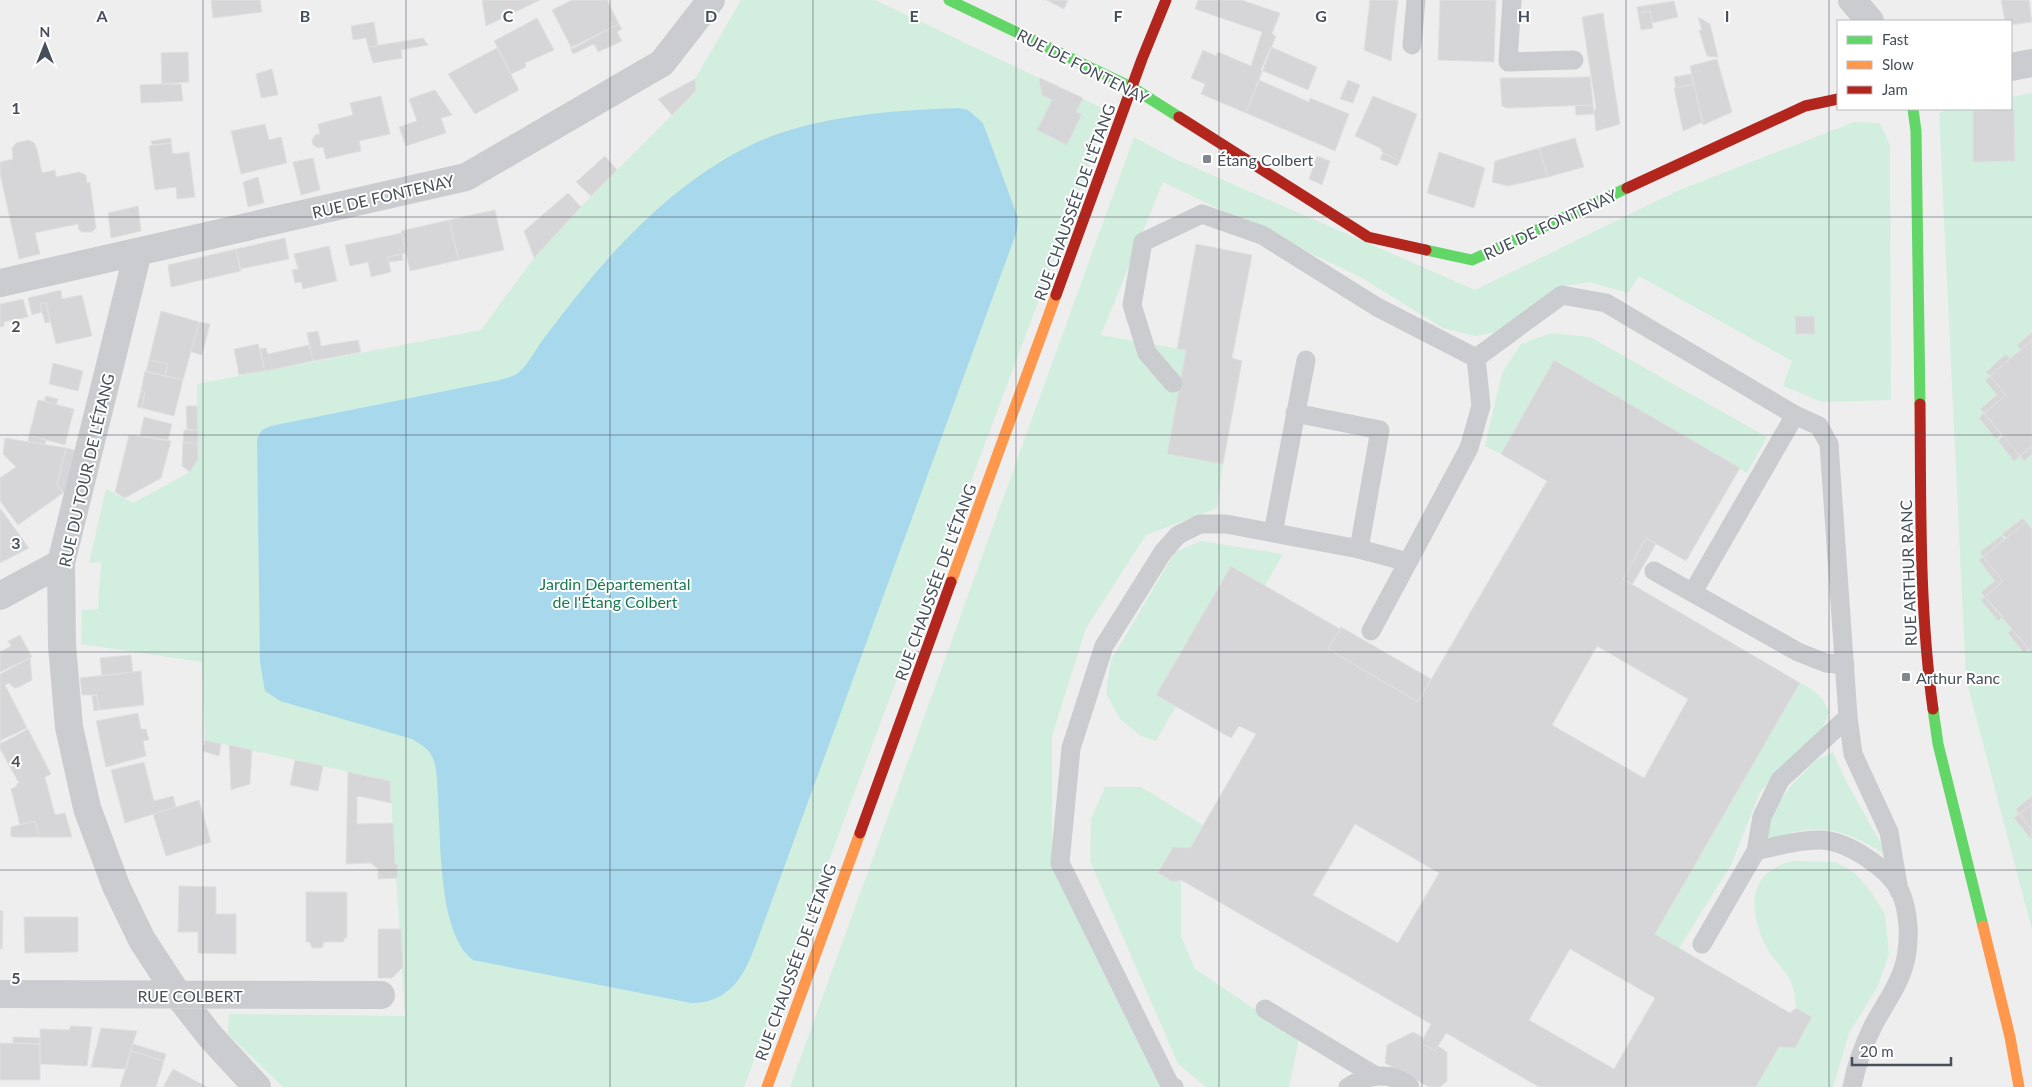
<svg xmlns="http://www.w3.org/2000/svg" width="2032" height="1087" viewBox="0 0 2032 1087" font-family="Lato,sans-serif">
<rect width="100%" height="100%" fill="#efeeee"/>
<path fill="#d2eedf" d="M741 0H875L1100 107 1106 121 744 1087H283L228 1034 229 1014 405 1016 390 781 205 740 202 662 81 644 82 610 98 609 101 562 89 563 106 489 133 503 190 472 198 459 197 384 481 330 534 258 591 196 696 91 695 79Z
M2032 93V930L1966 679 1939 114 1946 109H2011V97Z
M1854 122 1880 123 1890 145 1891 400 1822 402 1783 386 1792 361 1639 276 1628 293 1590 282 1558 287 1501 331 1475 336 1443 328 1362 278 1163 182 1101 335 1186 350 1167 454 1223 464 1217 508 1146 535 1086 628 1052 736V862L1162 1087H790L1134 137 1173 158 1475 290 1677 191Z
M1552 333 1590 337 1767 437 1747 473 1554 360 1501 454 1485 446 1502 373 1521 344Z
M1201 541 1283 554 1265 585 1231 566 1157 694 1176 706 1156 741 1141 736 1120 719 1106 693 1111 660 1175 552Z
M1800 683C1815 690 1823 696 1829 712L1823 727 1760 792 1731 865 1679 948 1655 934Z
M1833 752 1846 781 1888 856C1840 826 1818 822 1764 841L1771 813 1790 787 1815 761Z
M1105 787H1141L1203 825 1190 848 1173 847 1158 873 1173 882 1181 880V936L1195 969 1299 1039 1289 1087H1206L1178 1064 1090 861 1091 819Z
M1794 861 1835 862 1847 868 1857 875 1872 893 1885 914 1889 955 1877 988 1849 1033 1833 1087H1756L1779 1047 1795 1048 1812 1017 1796 1008C1795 1001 1795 992 1792 985 1788 972 1775 962 1768 950 1748 914 1745 871 1794 861Z"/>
<path fill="#a8d8eb" d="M959 108 968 110 983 123 1018 218 1017 231 763 925C749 962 739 1003 691 1003L473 960C438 934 441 841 438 798 437 784 438 765 430 753 426 747 418 743 412 739L280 701 265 691 260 662 257 439 262 430 271 426 500 380C506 378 513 377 518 373 529 364 536 348 545 337 556 322 568 307 580 292 632 226 708 154 790 130 844 114 903 110 959 108Z"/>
<path fill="#d6d6d8" stroke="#e0e0e1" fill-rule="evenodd" d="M211 0H260L262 12 213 18Z
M482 0H540L486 26Z
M572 0H607L619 24 572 49 552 10Z
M1046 0H1068L1064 9Z
M1198 0H1241L1280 13 1272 34 1276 36 1246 113 1201 94 1205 84 1191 78 1203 50 1216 56 1218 52 1251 66 1262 32 1195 9Z
M1370 0H1398L1391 61 1364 50Z
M1440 0H1496L1494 62 1438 60Z
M2001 0H2029L2032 22 2011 25V21H2005Z
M1674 1 1678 17 1652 23 1650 11 1638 13 1637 7Z
M1650 11 1653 28 1641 30 1638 13Z
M1603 13 1620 124 1596 131 1594 111 1596 108 1582 17Z
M1698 17 1710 24 1718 57 1707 56 1699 30H1702Z
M537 18 554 50 525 63 526 67 511 74 494 41Z
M374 22 378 46 368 47 366 38 353 40 351 26Z
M619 24 622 29 617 32 622 41 598 52 594 44 573 54 570 48Z
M423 38 428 45 401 50 402 58 373 63 368 47Z
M1271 47 1317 67 1308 90 1261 70Z
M497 48 519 90 475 114 448 74Z
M188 52 189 82 162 84 161 53Z
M1717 59 1732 112 1703 125 1690 66Z
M272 69 278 95 261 98 256 74Z
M1691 74 1694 84 1676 88 1674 77Z
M1590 77 1593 105 1507 108 1502 106 1500 78Z
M1040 78 1083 98 1076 112 1082 114 1067 145 1037 130 1052 100 1042 95 1039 81Z
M695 79 696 91 672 115 658 99Z
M1259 80 1309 102 1310 98 1349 114 1335 151 1246 113Z
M1348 80 1360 85 1353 103 1340 99Z
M162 84H181L183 101 141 103 140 85Z
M1694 84 1703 122 1683 131 1674 88Z
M435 90 452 115 441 118 446 133 406 146 399 127 417 121 409 99Z
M381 96 390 134 359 141 361 151 326 159 323 147 318 148 313 145 312 140 315 135 320 134 318 124 353 115 350 103Z
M1373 96 1417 114 1400 161 1383 153 1380 148 1355 136Z
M1593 105 1594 114 1576 115 1575 106Z
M2014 110 2015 161 1973 162V111Z
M265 124 269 140 281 137 287 163 241 174 231 131Z
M171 138V143L152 145 151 141Z
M1575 138 1584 167 1548 177 1539 148Z
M29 140 34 143 37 149 42 173 55 170 56 177 79 172 86 175 87 183 90 182 96 228 92 232H82L79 230 78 224 35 233 40 254 19 259 0 174V162L13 159 12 148 16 143Z
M171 143 173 154 189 152 195 197 177 199 176 187 155 190 149 146Z
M1539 148 1548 177 1508 186 1492 182 1495 161Z
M1439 152 1485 168 1474 208 1427 193Z
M1383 153 1400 161 1397 166 1380 159Z
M605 156 617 170 591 196 576 182Z
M1317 156 1330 161 1322 185 1309 179Z
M313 158 320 190 301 195 293 162Z
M258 177 264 203 248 207 243 182Z
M568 193 581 207 534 258 524 231Z
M138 206 141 231 111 238 108 213Z
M495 210 504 250 459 260 449 220Z
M449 220 459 260 410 271 401 231Z
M402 233 406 253 388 257 391 272 371 277 368 262 350 266 345 245Z
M285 238 289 259 240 269 236 249Z
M1196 244 1252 255 1232 358 1242 361 1223 464 1167 454 1186 350 1177 349Z
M329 246 337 281 303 289 301 282 295 283 292 270 298 269 294 254Z
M236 249 241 271 171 287 168 265Z
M402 254 403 260 389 262 388 257Z
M61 290 62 299 82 295 92 336 56 344 46 303 40 304 42 312 32 315 28 298Z
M23 299 28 317 4 322V326L0 327V304Z
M46 303 50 322 45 323 40 304Z
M161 311 199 322 183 380 165 376 168 364 149 360Z
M1795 316H1814L1815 334H1796Z
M199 322 210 324 202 355 191 352Z
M318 331 321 346 358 340 361 352 313 361 307 333Z
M2032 332V340L2021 350 2017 345Z
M2032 340V446L2020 456 1984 413 2006 395 1990 376Z
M258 344 265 371 239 375 234 349Z
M309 345 313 361 265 371 260 349 266 348 268 354Z
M2006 354 2010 359 1990 376 1986 372Z
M149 360 168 364 165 376 146 372Z
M1554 360 1740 468 1686 561 1646 538 1623 579 1800 683 1655 934 1790 1013 1796 1008 1812 1017 1795 1048 1779 1047 1756 1087H1539L1446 1033 1435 1051 1421 1043 1431 1024 1181 880 1173 882 1158 873 1173 847 1190 848 1256 734 1239 726 1231 738 1156 695 1231 566 1340 629 1328 649 1418 702 1547 481 1501 454ZM1597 646 1688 699 1644 778 1552 725ZM1355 824 1439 873 1398 943 1313 895ZM1570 949 1655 998 1614 1069 1529 1020Z
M53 363 83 371 78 391 49 384Z
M145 371 183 380 174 416 142 408 145 392 141 391Z
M1990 376 2006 395 1984 413 1980 409 1997 395 1985 380Z
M141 391 145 392 142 408 137 407Z
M46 396 58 399 56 405 44 401Z
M38 400 74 409 65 445 29 435Z
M186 406H197L198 430H187Z
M1984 413 2001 434 1996 439 1979 418Z
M144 417 172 424 168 440 140 436Z
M184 430H198V444L183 442Z
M29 435 46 440 45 445 28 442Z
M129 435 171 441 161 478 125 498 115 492Z
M2003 436 2020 456 2014 461 1998 441Z
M5 438 66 448 57 485 63 493 18 525 0 501V478L16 467 3 454Z
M183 442 198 444V459L190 472 182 466Z
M2032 446V454L2024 461 2020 456Z
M66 448 75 450 64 493 57 485Z
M0 508 29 548 0 563Z
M2023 518 2026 522 2006 538 2002 534Z
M2026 522 2032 529V653L1985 597 2003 581 1983 557Z
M2001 536 2004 539 1983 557 1980 552Z
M1646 538 1656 544 1632 585 1623 579Z
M1983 557 2003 581 1985 597 1981 592 1995 581 1979 560Z
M1985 597 2003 617 1998 621 1981 600Z
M1341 627 1431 679 1418 702 1328 649Z
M2012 629 2029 649 2024 653 2008 633Z
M20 635 32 657 0 672V652L11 646 8 641Z
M131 655 133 672 102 676 100 658Z
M30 658 32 680 19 687 14 688 9 683 5 685 27 728 1 740 0 744V674Z
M141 671 144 705 99 710 97 695H82L80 678Z
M97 695 99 710 94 711 92 696Z
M138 713 141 729H146L149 740 143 741 146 756 106 767 96 721Z
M28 729 51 774 45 777 55 815 65 813 72 837H39L35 821 20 825 11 789 17 786 16 784 19 783 0 749V744Z
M205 740 221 744 219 756 203 751Z
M229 745 252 750 250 784 231 790Z
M295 760 323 766 318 791 290 785Z
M144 762 154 801 173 796 176 807 125 823 111 770Z
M348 772 390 781 391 803 357 796V824L393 823 395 864H398L397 878 378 879V869L371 863 346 864Z
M2032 796V804L2019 814 2016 809Z
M199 800 211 842 166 856 153 814Z
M2032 804V830L2019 814Z
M2019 814 2032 830 2031 839 2014 818Z
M35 821 39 837H11V827Z
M179 886 216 887V914H236V954L198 953V932H178Z
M306 892H347V938H344V942H324L322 948H312L310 942H306Z
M0 911H3L2 949H0Z
M24 917H78V952L25 953Z
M378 929H401L403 967 392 978H378Z
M71 1026 92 1027 87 1066 40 1064V1029L69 1030Z
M101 1028 137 1031 125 1069 91 1067Z
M1413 1032 1424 1038 1421 1043 1435 1051 1438 1046 1447 1052V1081L1440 1087H1429L1385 1063 1387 1045Z
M13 1037 40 1038V1044L13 1043Z
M0 1043 40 1044V1080H0Z
M133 1044 166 1054 164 1061 131 1051Z
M131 1051 164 1061 156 1087H120Z
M173 1069 207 1087H163Z"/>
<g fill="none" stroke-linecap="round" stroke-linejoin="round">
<path stroke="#cacccf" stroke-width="19" d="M1512 0 1508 62 1574 60
M1412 45 1416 0
M1173 383 1147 353 1132 305 1143 242 1202 214 1262 235 1377 307 1476 358 1562 295 1606 303 1795 415 1819 426 1829 444 1848 717 1853 754 1889 832 1899 891
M1295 413 1380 430 1359 549
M1273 533 1306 360
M1654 571 1798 652 1826 663 1845 665
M1693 592 1795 415
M1371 631 1469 448 1481 406 1476 358
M1756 851 1762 817 1780 780 1848 717
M1702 944 1756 851C1777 846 1798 840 1820 840 1846 840 1888 868 1900 891 1909 911 1910 937 1906 958 1901 983 1884 1005 1873 1026 1863 1046 1856 1066 1852 1087
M1265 1009 1374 1075
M1174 1087 1170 1085 1060 863 1071 748 1104 646 1163 552 1178 535 1200 524H1226L1359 549 1408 562
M1348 1087C1367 1074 1392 1071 1410 1087"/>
<path stroke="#cacccf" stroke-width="28" d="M1852 0 1870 21
M2011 67 2032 63
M138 252 61 563 62 645 69 727 87 808 116 886 142 940 178 995 210 1036 257 1087
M0 283 466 177 662 63 711 0
M0 596 61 563
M0 994 381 995"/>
<path stroke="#63d668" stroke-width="11" d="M949 0 1133 88 1179 117
M1913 109 1916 131 1920 404
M1426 250 1472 260 1627 188
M1933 709 1938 744 1983 926"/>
<path stroke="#ff974d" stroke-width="11" d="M951 582 1056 295
M1983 926 2010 1037 2019 1087
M767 1087 860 833"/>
<path stroke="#b3261e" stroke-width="11" d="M1179 117 1368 237 1426 250
M1627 188 1805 106 1838 99
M1056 295 1142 59 1166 0
M1920 404C1921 506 1919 608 1933 709
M860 833 951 582"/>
</g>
<path fill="none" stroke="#464f5a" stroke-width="1" stroke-opacity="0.55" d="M203 0V1087M406 0V1087M610 0V1087M813 0V1087M1016 0V1087M1219 0V1087M1422 0V1087M1626 0V1087M1829 0V1087M0 217H2032M0 435H2032M0 652H2032M0 870H2032"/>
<g fill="#81878e" stroke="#fff" stroke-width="2">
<rect x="1202" y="154" width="10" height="10" rx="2.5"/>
<rect x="1901" y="672" width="10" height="10" rx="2.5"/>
</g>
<g text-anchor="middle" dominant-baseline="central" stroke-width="4" stroke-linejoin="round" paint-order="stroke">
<g font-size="16" fill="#464f5a" stroke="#fff">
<text transform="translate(1083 66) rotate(27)">RUE DE FONTENAY</text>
<text transform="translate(383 196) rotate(-13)">RUE DE FONTENAY</text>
<text transform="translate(1074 202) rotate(-70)">RUE CHAUSSÉE DE L'ÉTANG</text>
<text transform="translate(1550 224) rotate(-25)">RUE DE FONTENAY</text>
<text transform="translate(86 470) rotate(-77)">RUE DU TOUR DE L'ÉTANG</text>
<text transform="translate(1908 573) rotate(-92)">RUE ARTHUR RANC</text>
<text transform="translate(935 582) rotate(-70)">RUE CHAUSSÉE DE L'ÉTANG</text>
<text transform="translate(795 962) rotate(-70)">RUE CHAUSSÉE DE L'ÉTANG</text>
<text x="190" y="995">RUE COLBERT</text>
</g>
<g font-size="16" fill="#464f5a" stroke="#fff" text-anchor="start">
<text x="1217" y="159">Étang Colbert</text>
<text x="1916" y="677">Arthur Ranc</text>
</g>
<g font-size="16" fill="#187a50" stroke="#fff">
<text x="615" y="583">Jardin Départemental<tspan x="615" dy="18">de l'Étang Colbert</tspan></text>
</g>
</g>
<g font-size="16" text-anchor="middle" font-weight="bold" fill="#464f5a" stroke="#fff" stroke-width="4" stroke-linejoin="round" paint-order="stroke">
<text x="102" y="22">A</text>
<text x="305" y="22">B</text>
<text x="508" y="22">C</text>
<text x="711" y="22">D</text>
<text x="914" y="22">E</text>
<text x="1118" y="22">F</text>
<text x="1321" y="22">G</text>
<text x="1524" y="22">H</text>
<text x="1727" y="22">I</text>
<text x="16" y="114">1</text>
<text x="16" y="332">2</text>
<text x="16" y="549">3</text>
<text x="16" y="767">4</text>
<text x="16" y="984">5</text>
</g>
<rect x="1837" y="20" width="175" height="90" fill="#ffffff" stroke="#b5b9bd"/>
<rect x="1847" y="36" width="25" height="8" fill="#63d668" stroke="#b5b9bd"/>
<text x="1882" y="45" font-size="15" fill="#464f5a">Fast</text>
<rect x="1847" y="61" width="25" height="8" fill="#ff974d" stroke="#b5b9bd"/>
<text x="1882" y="70" font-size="15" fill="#464f5a">Slow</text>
<rect x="1847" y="86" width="25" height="8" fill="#b3261e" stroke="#b5b9bd"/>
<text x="1882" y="95" font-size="15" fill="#464f5a">Jam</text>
<g transform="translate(45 45)" stroke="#ffffff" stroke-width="4" paint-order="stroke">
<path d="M0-4L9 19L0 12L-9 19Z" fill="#464f5a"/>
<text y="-8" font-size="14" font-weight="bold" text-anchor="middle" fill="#464f5a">N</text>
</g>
<path d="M1852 1057v8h99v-8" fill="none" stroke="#464f5a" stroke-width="2.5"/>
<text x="1860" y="1057" font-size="15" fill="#464f5a" stroke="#ffffff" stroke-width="4" paint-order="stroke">20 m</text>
</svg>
